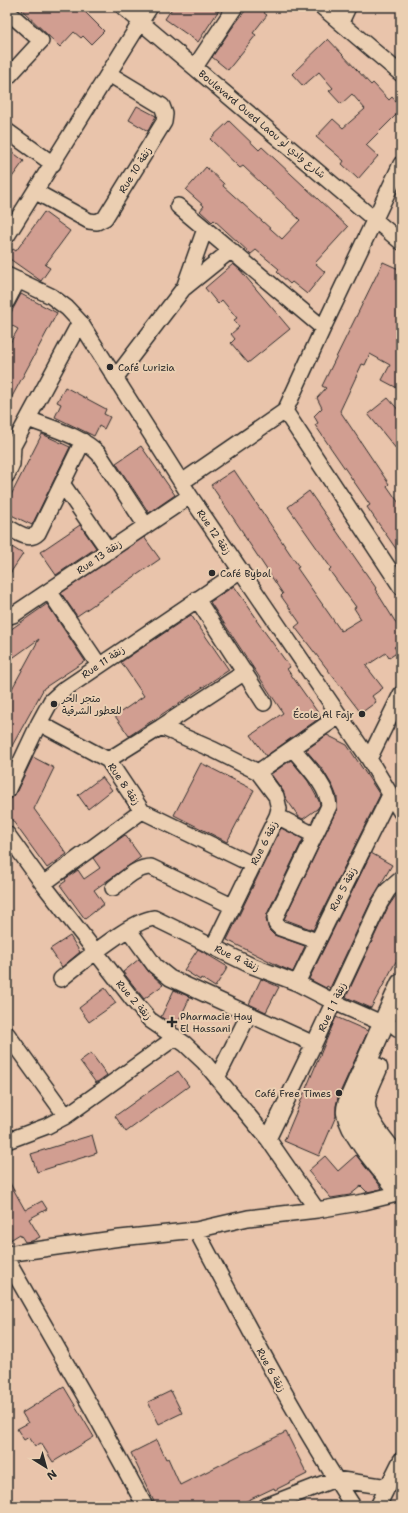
<svg xmlns="http://www.w3.org/2000/svg" width="408" height="1513" viewBox="0 0 408 1513" font-family="'Shantell Sans','Playpen Sans Arabic',sans-serif">
<rect width="100%" height="100%" fill="#e9c4ab"/>
<filter id="ink" filterUnits="userSpaceOnUse"><feTurbulence type="fractalNoise" baseFrequency=".025" numOctaves="2"/><feDisplacementMap in="SourceGraphic" scale="8" xChannelSelector="R" yChannelSelector="G"/><feConvolveMatrix kernelMatrix="1 2 1 2 8 2 1 2 1" color-interpolation-filters="sRGB"/></filter>
<g filter="url(#ink)">
<path fill="#d19e91" stroke="#2b2b2b" d="M19 7H80L104 31 91 44 83 36 81 38 74 32 60 47Z
M173 7H221L198 42 165 19Z
M248 7H269L264 13 267 15 253 33 256 35 228 70 212 57 232 28Z
M328 39 371 85 373 83 389 100 392 97 401 107V110L366 145 378 156 358 179 342 164 344 161 316 137 333 119 343 128 365 109 352 94 341 104 329 91 333 88 319 72 303 86 292 74Z
M137 106 156 116 148 131 129 120Z
M229 121 259 150 262 147 348 227 315 263 325 272 307 294 292 282 290 284 277 272 279 269 256 250 251 254 214 220 212 222 200 211 204 206 186 190 206 167 224 184 223 186 282 239 300 220 243 166 240 168 210 139Z
M7 148 24 161 7 184Z
M44 212 70 231 45 265 50 268 41 281 7 257 13 249 16 251Z
M383 262 401 270V390L382 380 390 365 370 354 365 365 362 364 340 411 389 484 387 486 401 506V556L367 507 370 505 315 425 318 423 314 416 322 408 317 398 326 388 322 386Z
M233 264 240 270 290 329 248 363 231 343 235 339 231 334 239 327 234 320 237 318 222 300 218 304 205 288Z
M21 294 57 313 7 406V348L18 329 7 323V320Z
M65 387 106 409 104 414 110 417 104 429 99 426 94 436 55 417 61 404 57 402Z
M388 398 401 413V455L368 414Z
M42 434 70 447 32 525 7 513V503Z
M141 446 175 495 149 513 116 463Z
M234 470 299 567 297 568 341 631 361 619 354 608 356 607 329 570 331 568 288 507 309 491 376 588 375 589 401 631V643L394 647 398 652 389 658 386 653 366 666 383 688 372 696 376 702 361 713 295 627 300 623 281 596 283 594 243 534H244L211 485Z
M80 525 96 548 56 575 40 552Z
M144 537 160 559 77 616 61 593Z
M7 544 23 554 7 578Z
M234 586 257 619 256 620 290 667 287 669 321 717 266 756 251 735 283 713 210 602Z
M47 604 85 661 44 688 7 755V698L39 639 7 662V632Z
M191 615 229 670 129 736 115 716 144 696 121 662Z
M327 735 347 745 380 795 313 930 284 919 337 809V797L333 787 323 770 306 750Z
M33 757 54 768 34 809 67 854 47 868 7 813V805L10 799 15 795Z
M291 760 308 781 319 801 320 805 317 809 303 819 299 817 285 797 283 791 271 774Z
M201 763 254 790 227 842 174 815Z
M102 777 112 790 88 809 78 795Z
M281 828 303 839 267 914 266 919 269 930 274 935 305 946 293 972 279 966 227 940Z
M125 835 141 857 94 890 104 904 85 919 60 885 66 881 65 879 78 870 84 879 100 868 93 858Z
M371 853 392 865 372 899 330 988 327 986 326 988 309 979Z
M397 894 401 896V952L371 1008 346 997 388 907Z
M70 936 80 952 62 967 50 949Z
M198 949 228 967 215 987 201 978 200 980 184 970Z
M139 959 148 971 163 985 144 999 123 972Z
M261 979 279 987 266 1012 249 1004Z
M105 988 116 1003 89 1022 79 1008Z
M174 990 190 997 176 1027 161 1017Z
M336 1017 368 1031 338 1097 336 1106V1116L319 1156 284 1141Z
M91 1053 107 1075 96 1083 80 1061Z
M178 1071 189 1086 126 1132 115 1116Z
M92 1135 97 1153 37 1172 31 1154Z
M356 1155 382 1188 381 1189 367 1192 361 1186 350 1195 331 1198 308 1171 325 1156 338 1171Z
M7 1178 25 1210 42 1201 47 1209 29 1219 40 1237 32 1241 25 1242 20 1234 7 1242Z
M64 1387 94 1437 53 1462 41 1443 35 1446 29 1437 24 1440 17 1429 28 1423 22 1413Z
M171 1391 182 1413 159 1424 148 1402Z
M286 1432 307 1474 275 1490 274 1488 236 1506H156L131 1453 157 1440 166 1459 168 1458 180 1485Z"/>
<g fill="none" stroke-linecap="round" stroke-linejoin="round">
<defs>
<path id="minor" d="M123 7 401 242
M322 7 401 74
M7 11 41 41 7 78
M341 22 348 7
M195 67 235 7
M7 131 53 164
M36 192 89 221 97 222 105 218 164 122 165 114 162 106 109 74
M178 206 323 328
M7 236 150 7
M7 275 51 296 67 308 80 322 190 496 369 759 401 812
M184 288 205 229
M7 301 18 280
M116 377 183 289 230 251
M285 411 401 587
M28 419C51 428 82 436 99 454L146 526
M7 453 13 446 80 322
M7 475 12 464 13 446
M182 482 285 411 323 328 401 164
M63 485 109 551
M7 527C17 532 29 542 38 533L83 441
M49 591 99 665
M197 599 264 703
M7 617 13 615 190 496
M39 723 108 760 142 811 253 865
M161 727 214 750 258 772 276 796 279 809 277 816 213 947
M293 749C306 765 328 786 329 806L275 918 276 924 280 928 317 941
M369 759 401 694
M108 760 161 727 245 672
M258 772 339 716
M7 791 39 723 51 701 62 691 241 570
M277 816 314 835
M7 834 43 884 133 1000 150 1020 185 1044 204 1062 268 1139 317 1210
M43 884 142 811
M113 888C124 880 136 867 151 867L232 906
M128 929 155 966 170 978 314 1044
M61 979C80 964 132 920 154 918L250 965 297 983 334 1002 384 1024
M297 983 390 795
M397 1028 401 1030
M7 1034 66 1116
M217 1078 249 1014
M268 1139 314 1044 380 903 388 890 401 879
M7 1141 47 1126 66 1116 176 1037
M196 1230C246 1323 295 1417 353 1506
M7 1254 120 1238 196 1230 248 1218 317 1210 364 1202 401 1193
M7 1260 91 1407 145 1506
M266 1506 335 1479 388 1487
M378 1506 401 1460"/>
<path id="major" d="M401 984 354 1090C351 1097 346 1106 347 1113 352 1138 385 1172 401 1192
M377 1068C373 1078 366 1090 365 1101 363 1121 390 1148 401 1163"/>
</defs>
<use href="#minor" stroke="#2b2b2b" stroke-width="18"/>
<use href="#major" stroke="#2b2b2b" stroke-width="23"/>
<use href="#minor" stroke="#ebcfb2" stroke-width="15"/>
<use href="#major" stroke="#ebcfb2" stroke-width="20"/>
</g>
</g>
<g fill="#2b2b2b" stroke="#ebcfb2" stroke-width="1.5">
<circle cx="110" cy="367" r="4"/>
<circle cx="212" cy="573" r="4"/>
<circle cx="54" cy="704" r="4"/>
<circle cx="362" cy="714" r="4"/>
<path d="M170 1016h4v4h4v4h-4v4h-4v-4h-4v-4h4z"/>
<circle cx="339" cy="1093" r="4"/>
</g>
<g text-anchor="middle" dominant-baseline="central" stroke-width="4" stroke-linejoin="round" paint-order="stroke">
<g font-size="10" fill="#2b2b2b" stroke="#ebcfb2">
<text transform="translate(262 124) rotate(40)">Boulevard Oued Laou شارع وادي لو</text>
<text transform="translate(135 170) rotate(-58)">Rue 10 زنقة</text>
<text transform="translate(214 532) rotate(56)">Rue 12 زنقة</text>
<text transform="translate(99 557) rotate(-34)">Rue 13 زنقة</text>
<text transform="translate(103 662) rotate(-34)">Rue 11 زنقة</text>
<text transform="translate(124 784) rotate(56)">Rue 8 زنقة</text>
<text transform="translate(264 843) rotate(-63)">Rue 6 زنقة</text>
<text transform="translate(343 889) rotate(-63)">Rue 5 زنقة</text>
<text transform="translate(237 958) rotate(25)">Rue 4 زنقة</text>
<text transform="translate(134 1000) rotate(49)">Rue 2 زنقة</text>
<text transform="translate(332 1007) rotate(-65)">Rue 1 زنقة 1</text>
<text transform="translate(271 1370) rotate(61)">Rue 6 زنقة</text>
</g>
<g font-size="10" fill="#2b2b2b" stroke="#ebcfb2" text-anchor="start">
<text x="118" y="367">Café Lurizia</text>
<text x="220" y="573">Café Bybal</text>
<text x="62" y="698">متجر الحر<tspan x="62" dy="12">للعطور الشرقية</tspan></text>
<text x="354" y="714" text-anchor="end">École Al Fajr</text>
<text x="180" y="1016">Pharmacie Hay<tspan x="180" dy="12">El Hassani</tspan></text>
<text x="331" y="1093" text-anchor="end">Café Free Times</text>
</g>
</g>
<rect width="408" height="1513" fill="none" stroke="#ebcfb2" stroke-width="24"/>
<rect x="12" y="12" width="384" height="1489" fill="none" stroke="#2b2b2b" stroke-width="1.5" filter="url(#ink)"/>
<g transform="translate(46 1467) rotate(143)" stroke="#ebcfb2" stroke-width="3" paint-order="stroke">
<path d="M0-3L7 15L0 10L-7 15Z" fill="#2b2b2b"/>
<text y="-6" font-size="11" font-weight="bold" text-anchor="middle" fill="#2b2b2b">N</text>
</g>
</svg>
